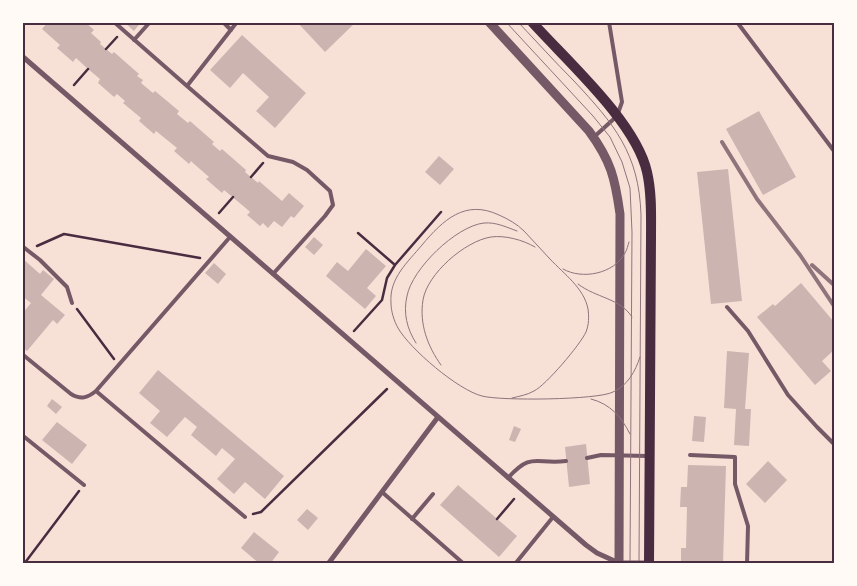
<svg xmlns="http://www.w3.org/2000/svg" width="857" height="586" viewBox="0 0 857 586" font-family="Inter,sans-serif">
<rect width="100%" height="100%" fill="#f7e1d7"/>
<path fill="#ccb4b1" d="M48 22H85L94 30 91 33 101 42 100 44 112 54 114 52 139 74 137 76 143 80 141 83 153 93 155 91 179 111 177 114 188 123 190 121 214 142 212 144 220 151 222 149 246 170 245 172 258 183 259 181 282 201 289 193 304 206 294 218 291 216 282 227 274 221 268 228 263 223 260 226 247 215 250 212 248 210 224 190 222 193 206 179 209 177 193 163 191 161 189 164 174 151 177 148 156 131 154 134 139 121 141 118 123 103 125 101 117 94 114 97 98 83 100 79 88 69 76 58 73 62 57 48 60 45 42 29Z
M124 22H141L134 31Z
M297 22H356L325 52Z
M242 35 306 93 275 128 256 111 269 97 243 73 230 88 210 70Z
M759 111 796 177 763 195 726 129Z
M439 156 454 169 440 185 425 172Z
M728 169 742 301 711 304 697 172Z
M314 237 323 245 314 255 305 247Z
M366 249 386 266 367 288 376 296 365 309 326 276 337 262 348 271Z
M22 258 40 274 43 270 54 279 41 295 65 315 57 324 53 320 27 351 22 347V314L31 303 22 296Z
M214 263 226 274 218 284 205 273Z
M801 283 834 322V331L832 333 834 336V350L822 361 831 371 815 385 757 317 773 304 775 306Z
M727 351 749 353 745 409H751L749 446 734 445 736 409 724 408Z
M158 370 284 476 265 499 245 482 234 494 217 479 235 459 222 448 216 456 191 435 197 427 185 417 167 437 150 423 160 411 139 393Z
M52 399 62 407 56 414 47 406Z
M694 416 706 417 704 442 692 441Z
M57 422 87 445 72 464 42 440Z
M514 426 521 429 515 442 509 440Z
M586 444 590 484 569 487 565 447Z
M768 461 787 480 765 503 746 484Z
M688 465 726 466 723 564H681V548H686L687 507H680L681 487H687Z
M458 485 517 536 499 557 440 505Z
M307 509 318 518 308 530 297 520Z
M254 532 279 552 270 564H260L241 548Z"/>
<g fill="none" stroke-linecap="round" stroke-linejoin="round">
<path stroke="#4a2c40" stroke-width="2.5" d="M106 49 117 37
M74 85 88 69
M251 177 263 163
M219 213 233 197
M358 233 395 265
M37 246 64 234 200 258
M77 309 114 359
M354 331 382 300 387 278 395 265 441 212
M253 514 261 512 387 389
M497 519 514 499
M24 564 79 491"/>
<path stroke="#755966" stroke-width="4" d="M114 22 187 86
M223 22 231 30
M237 22 187 86 268 156 293 162 307 170 330 191 333 205 325 216 273 274
M737 22 834 151
M134 40 150 22
M594 137 617 116 622 102 609 22
M22 246 40 260 67 287 72 303
M727 307 748 331 788 395 817 427 834 444
M22 354 71 394C81 400 87 398 96 391L245 517
M96 391 230 237
M22 435 84 485
M690 455 735 457V484L748 526 747 564
M587 458 601 455 648 456
M508 478C532 451 536 465 566 461
M382 492 464 564
M412 519 433 494
M515 564 553 517"/>
<path stroke="#755966" stroke-width="5" d="M22 56 586 545 597 553 619 563H649
M328 564 438 417"/>
<path stroke="#755966" stroke-width="9" d="M489 22 589 131C611 161 615 178 620 214L619 564"/>
<path stroke="#4a2c40" stroke-width="10" d="M532 22C567 61 636 122 647 172 652 193 651 216 651 237L649 564"/>
<path stroke="#8f747c" stroke-width="1" d="M506 22 593 116 610 137 622 162 630 188 632 232 630 564
M518 22C537 42 555 62 574 81 614 124 639 153 641 215L639 564
M563 269C582 280 614 274 625 253 627 250 628 245 629 242
M578 284C596 298 620 298 632 317
M416 343C407 329 403 313 407 296 412 269 456 226 484 223 496 222 506 227 517 231
M441 365C428 347 419 324 423 300 427 274 465 241 491 237 505 235 523 240 535 247
M512 398C520 396 527 395 534 391 546 385 580 345 586 332 589 324 589 317 588 309 584 288 564 274 550 259 541 250 533 240 524 231 517 224 508 219 499 215 465 199 443 220 422 245 408 262 389 278 391 303 391 311 394 321 398 328 410 349 458 390 482 396 500 401 598 400 613 392 628 385 635 372 640 357
M591 399C610 404 621 416 630 434"/>
<path stroke="#8f747c" stroke-width="4" d="M722 142 757 199 800 255 834 306
M812 265 834 285"/>
</g>
<rect width="857" height="586" fill="none" stroke="#fffaf5" stroke-width="48"/>
<rect x="24" y="24" width="809" height="538" fill="none" stroke="#4a2c40" stroke-width="2"/>
</svg>
